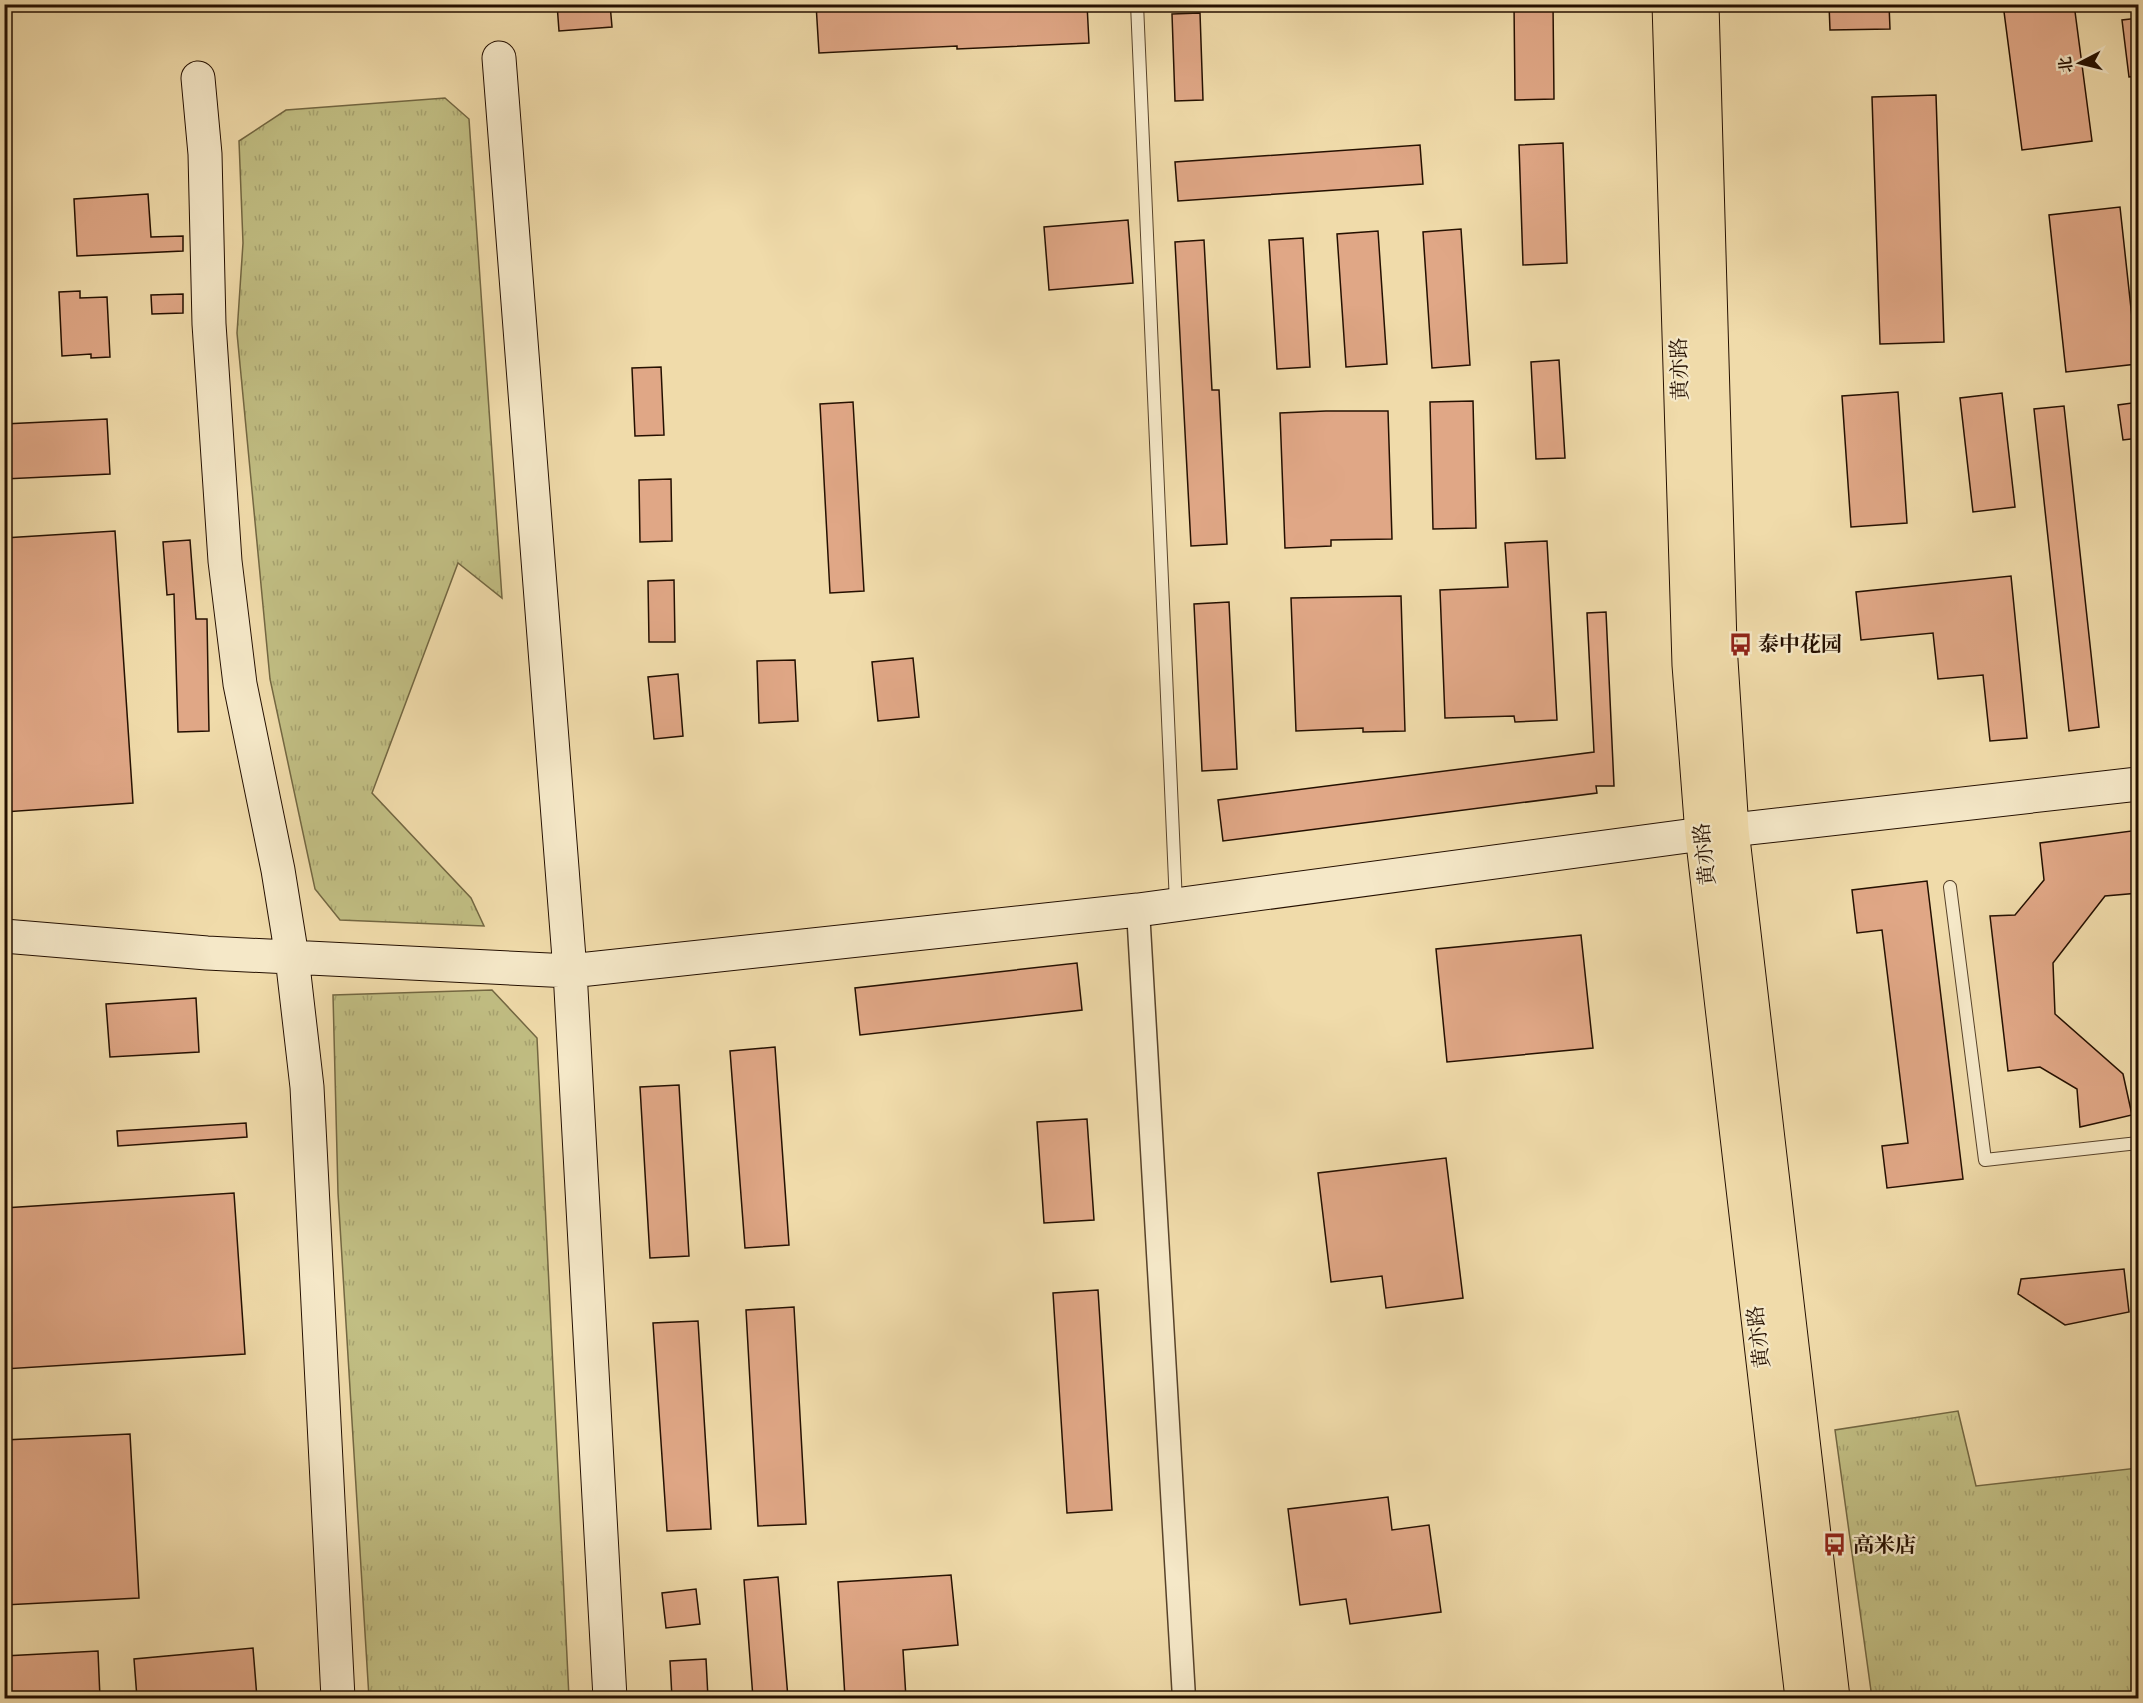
<svg xmlns="http://www.w3.org/2000/svg" width="2143" height="1703" viewBox="0 0 2143 1703" font-family="'IM FELL Double Pica','Noto Serif SC',serif">
<defs>
<pattern id="grass-tufts" width="24" height="20" patternUnits="userSpaceOnUse" patternTransform="scale(1.5)"><rect width="24" height="20" fill="#c1be83"/><path d="M3 7l-1-3M5 7V3M7 7l1-3M15 17l-1-3M17 17v-4M19 17l1-3" fill="none" stroke="#a6a26f"/></pattern>
</defs>
<rect width="100%" height="100%" fill="#f0dbaa"/>
<filter id="stains"><feTurbulence type="fractalNoise" baseFrequency=".00333" numOctaves="4"/><feColorMatrix values="0 0 0 0 .2 0 0 0 0 .09 0 0 0 0 .02 0 0 0 .5 -.17"/></filter>
<radialGradient id="worn" r=".72"><stop offset=".6" stop-color="#630" stop-opacity="0"/><stop offset="1" stop-color="#630" stop-opacity=".3"/></radialGradient>
<path fill="url(#grass-tufts)" stroke="#736742" stroke-width="1.5" d="M445 98 469 119 502 598 458 563 372 793 471 898 484 926 340 920 315 889 270 679 237 333 243 243 239 141 286 110Z
M492 990 537 1038 569 1698H369L338 1193 333 995Z
M1958 1411 1976 1486 2138 1468V1698H1872L1835 1430Z"/>
<path fill="#e0a786" stroke="#251000" stroke-width="1.5" d="M557 4H610L612 27 559 31Z
M816 4H1087L1089 43 957 49V46L819 53Z
M1514 4H1553L1554 99 1515 100Z
M1829 4H1889L1890 29 1830 30Z
M2003 4H2074L2092 141 2022 150Z
M1200 13 1203 100 1175 101 1172 14Z
M2139 18V76L2129 77 2122 20Z
M1936 95 1944 342 1880 344 1872 97Z
M1563 143 1567 263 1523 265 1519 145Z
M1420 145 1423 184 1178 201 1175 162Z
M148 194 151 237 183 236V251L77 256 74 199Z
M2120 207 2137 364 2066 372 2049 215Z
M1128 220 1133 283 1049 290 1044 227Z
M1461 229 1470 365 1432 368 1423 232Z
M1378 231 1387 364 1346 367 1337 234Z
M1303 238 1310 367 1277 369 1269 240Z
M1204 240 1212 390H1219L1227 544 1191 546 1175 242Z
M80 291V298L107 297 110 357 91 358V354L62 356 59 292Z
M183 294V313L152 314 151 295Z
M1559 360 1565 458 1536 459 1531 362Z
M661 367 664 435 635 436 632 368Z
M1898 392 1907 523 1851 527 1842 396Z
M2002 393 2015 507 1973 512 1960 398Z
M1473 401 1476 528 1433 529 1430 402Z
M853 402 864 591 830 593 820 404Z
M2139 402V438L2123 440 2118 405Z
M2064 406 2099 727 2069 731 2034 409Z
M1326 411H1388L1392 539 1331 540V546L1285 548 1280 413Z
M107 419 110 474 4 479V424Z
M671 479 672 541 640 542 639 480Z
M115 531 133 803 4 812V538Z
M190 540 196 619H207L209 731 178 732 174 594 167 595 163 542Z
M1547 541 1557 720 1515 722 1514 716 1445 718 1440 590 1508 587 1505 543Z
M2011 576 2027 738 1990 741 1983 675 1938 679 1933 633 1861 640 1856 592Z
M674 580 675 642H649L648 581Z
M1401 596 1405 731 1363 732V728L1296 731 1291 598Z
M1229 602 1237 769 1202 771 1194 604Z
M1606 612 1614 786H1596L1597 793 1223 841 1218 800 1594 752 1587 613Z
M913 658 919 717 878 721 872 662Z
M795 660 798 721 759 723 757 661Z
M678 674 683 736 654 739 648 677Z
M2139 830V893L2105 896 2053 963 2055 1014 2123 1074 2132 1115 2080 1127 2077 1089 2040 1067 2008 1071 1990 916 2015 915 2044 880 2040 843Z
M1927 881 1963 1179 1887 1188 1882 1146 1908 1143 1882 930 1857 933 1852 890Z
M1581 935 1593 1048 1447 1062 1436 949Z
M1077 963 1082 1010 860 1035 855 988Z
M196 998 199 1052 110 1057 106 1004Z
M775 1047 789 1245 745 1248 730 1051Z
M679 1085 689 1256 650 1258 640 1087Z
M1087 1119 1094 1220 1044 1223 1037 1122Z
M246 1123 247 1137 118 1146 117 1131Z
M1446 1158 1463 1298 1386 1308 1382 1276 1331 1282 1318 1173Z
M234 1193 245 1354 4 1369V1208Z
M2124 1269 2129 1312 2065 1325 2018 1294 2021 1279Z
M1098 1290 1112 1510 1067 1513 1053 1293Z
M794 1307 806 1524 758 1526 746 1310Z
M698 1321 711 1529 667 1531 653 1323Z
M130 1434 139 1598 4 1605V1440Z
M1388 1497 1392 1530 1429 1525 1441 1612 1350 1624 1346 1599 1300 1605 1288 1509Z
M951 1575 958 1645 903 1650 906 1698H845L838 1582Z
M778 1577 788 1698H753L744 1580Z
M696 1589 700 1624 666 1628 662 1593Z
M253 1648 257 1698H137L134 1659Z
M98 1651 100 1698H4V1656Z
M706 1659 708 1698H672L670 1661Z"/>
<g fill="none" stroke-linecap="round" stroke-linejoin="round">
<defs>
<path id="lane" d="M1137 4 1176 904
M1950 887 1985 1160 2138 1143"/>
<path id="street" d="M1138 910 1184 1698"/>
<path id="secondary" d="M499 58 570 971 610 1698
M198 78 205 154 209 324 225 561 240 684 278 870 292 957 307 1087 338 1698
M4 936 207 953 570 971 1138 910 1732 830 2138 784"/>
<path id="primary" d="M1669 4 1689 665 1702 834 1802 1698
M1702 4 1720 645 1732 830 1833 1698"/>
</defs>
<use href="#lane" stroke="#58432a" stroke-width="14"/>
<use href="#street" stroke="#58432a" stroke-width="25"/>
<use href="#secondary" stroke="#251000" stroke-width="35"/>
<use href="#primary" stroke="#251000" stroke-width="35"/>
<use href="#lane" stroke="#f5e8c8" stroke-width="12"/>
<use href="#street" stroke="#f5e8c8" stroke-width="22"/>
<use href="#secondary" stroke="#f5e8c8" stroke-width="33"/>
<use href="#primary" stroke="#f0dbaa" stroke-width="33"/>
</g>
<defs>
<symbol id="bus-bare" viewBox="-9 -9 18 18"><path d="M-5-6H5V4H4V6H2V4H-2V6H-4V4H-5ZM-3.5-4V0h7V-4ZM-3.5 1.2v1.5H-2V1.2ZM2 1.2v1.5H3.5V1.2Z" fill="#8f2418" stroke="#f5e8c8" stroke-width="2.5" paint-order="stroke"/></symbol>
</defs>
<g fill-rule="evenodd">
<use href="#bus-bare" x="1724" y="628" width="33" height="33"/>
<use href="#bus-bare" x="1818" y="1528" width="33" height="33"/>
</g>
<g text-anchor="middle" dominant-baseline="central" stroke-width="4.5" stroke-linejoin="round" paint-order="stroke">
<g font-size="21" fill="#251000" stroke="#f5e8c8">
<text transform="translate(1680 369) rotate(-92)">黄亦路</text>
<text transform="translate(1705 854) rotate(-96)">黄亦路</text>
<text transform="translate(1759 1337) rotate(-97)">黄亦路</text>
</g>
<g font-size="21" font-weight="bold" fill="#251000" stroke="#f5e8c8" text-anchor="start">
<text x="1758" y="644">泰中花园</text>
<text x="1853" y="1545">高米店</text>
</g>
</g>
<rect width="2143" height="1703" fill="none" stroke="#f0dbaa" stroke-width="24"/>
<rect x="6" y="6" width="2131" height="1691" fill="none" stroke="#251000" stroke-width="3"/>
<rect x="12" y="12" width="2119" height="1679" fill="none" stroke="#251000" stroke-width="1.5"/>
<g transform="translate(2080 63) rotate(263)" stroke="#f5e8c8" stroke-width="4.5" paint-order="stroke">
<path d="M0-4.5L10 22L0 15L-10 22Z" fill="#251000"/>
<text y="-9" font-size="16" font-weight="bold" text-anchor="middle" fill="#251000">北</text>
</g>
<rect width="100%" height="100%" filter="url(#stains)"/>
<rect width="100%" height="100%" fill="url(#worn)"/>
</svg>
